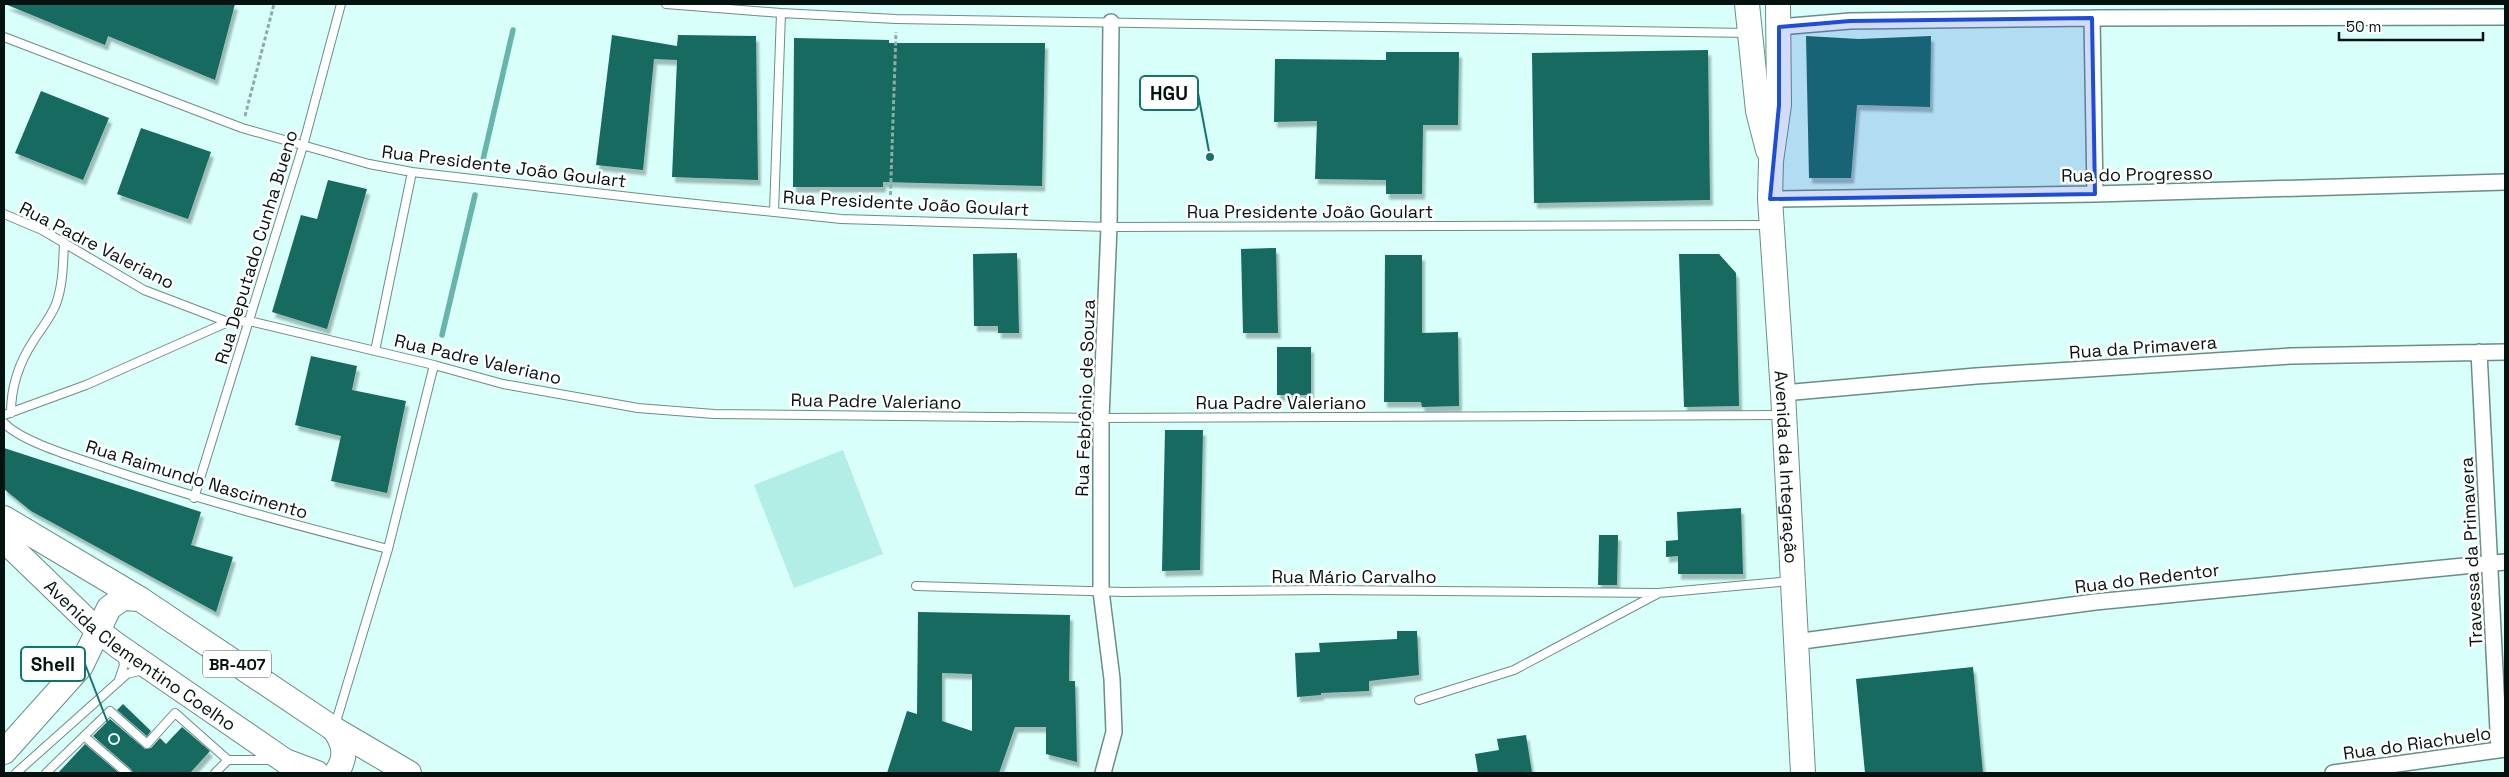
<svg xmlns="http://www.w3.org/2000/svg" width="2509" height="777" viewBox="0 0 2509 777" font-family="'Space Grotesk',sans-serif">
<defs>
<filter id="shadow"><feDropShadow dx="3" dy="5.5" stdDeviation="1" flood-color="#0004"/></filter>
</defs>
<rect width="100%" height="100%" fill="#d8fff9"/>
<path fill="#b2eee5" d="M843 450 883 554 794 588 754 485Z"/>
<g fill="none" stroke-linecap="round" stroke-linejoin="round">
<path stroke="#67b4aa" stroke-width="5.5" d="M482 164 513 30
M442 335 475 195"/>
</g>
<path fill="#136a61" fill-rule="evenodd" filter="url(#shadow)" d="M5 4H235L215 80 108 36 105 45Z
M612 35 677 46 678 35 756 36 758 180 672 177 677 60 654 59 643 170 596 165Z
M1806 36 1859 39 1931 36 1930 107 1857 105 1851 178H1809Z
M794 38 889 40V43H1045L1042 186 883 182V187H793Z
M1708 50 1710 200 1534 203 1532 53Z
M1386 52H1459L1458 125H1423L1422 194H1386V180L1315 179 1317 121 1274 122 1275 59 1386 60Z
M41 91 109 118 83 180 15 153Z
M141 128 211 152 188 219 117 194Z
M328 180 367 189 327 329 272 312 301 215 317 219Z
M1276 248 1278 333H1243L1241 249Z
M1017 253 1019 333H998V326H974L973 254Z
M1679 254H1719L1736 273 1739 406 1684 407Z
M1385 255H1422V333L1458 332 1459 406 1422 407 1421 402H1384Z
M1277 347H1311V395H1277Z
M311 356 357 366 352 390 406 401 387 493 331 481 341 436 295 425Z
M1165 430H1203L1200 570 1162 571Z
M4 448 201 512 191 545 233 557 216 612 31 511 4 489Z
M1741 508 1743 574H1678V556L1666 557V541L1678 540 1677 512Z
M1599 535H1618L1617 585H1598Z
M918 612 1070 615 1069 681H1075L1077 762 1046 754V727H1015L999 773H887L907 711 917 714ZM942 673 972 674V731L942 721Z
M1397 631H1417L1419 675 1369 681V691L1321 693V695L1297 697 1295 653 1320 652 1319 643 1397 639Z
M1973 667 1983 773H1865L1856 679Z
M123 704 151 731 147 736 117 710Z
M110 719 145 749 151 748 160 738 166 744 182 727 210 751 190 773H133L131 769 93 736Z
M1526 735 1532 773H1478L1475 754 1499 750 1497 739Z
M85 744 119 773H58Z"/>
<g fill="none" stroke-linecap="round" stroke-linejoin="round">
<defs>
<path id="service" d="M666 4 781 13 896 19 1748 33
M4 37 242 128 369 164 412 172 657 200 841 219 1109 227 1769 225
M774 212 781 13
M4 214 42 230 144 290 228 322 249 321 434 365 503 384 638 408 714 414 1101 418 1782 415
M375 351 412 172
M11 413C11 387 20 361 34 340 41 329 51 317 56 304 63 285 63 264 64 243
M4 415 86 385 228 322
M4 423C22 442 77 458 103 467 197 499 292 524 388 549
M194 498 303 146 341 4
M916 586 1124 592 1326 590 1658 593 1790 581
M119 680 124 665 122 655
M1419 700 1514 670 1657 594
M335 725 388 549 434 365
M84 736 127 773
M16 773 127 674 143 670
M46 773 110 711 147 744 175 713 228 760H273
M215 773 228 760"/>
<path id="minor" d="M2092 18 2095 194
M1779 27 1850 21 2092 18 2505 17
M1770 199 2095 194 2505 182
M2479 352 2499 750
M1783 393 1976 376 2291 356 2505 352
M1795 642 2095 602 2505 562
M1103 773 1114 732 1112 679 1101 591V418L1109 227 1111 22
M2333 773 2505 749"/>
<g id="primary">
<path d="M1747 4 1758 111 1768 150"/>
<path id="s1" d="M1778 4 1779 105 1771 161 1770 199 1783 393 1803 773"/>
<path d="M4 518 140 599 334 729 409 773"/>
<path id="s2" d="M4 540 97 630 118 646 285 761 317 773"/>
<path d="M334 729C345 744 347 758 336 773"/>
<path d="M4 752 81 666 109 608 123 598 140 599"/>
</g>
</defs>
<use href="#service" stroke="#6a8d88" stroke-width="10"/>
<use href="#minor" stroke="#6a8d88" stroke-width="18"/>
<use href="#primary" stroke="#6a8d88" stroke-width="26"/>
<path stroke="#8eaca7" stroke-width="3" stroke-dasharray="4 2.5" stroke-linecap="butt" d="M245 116 274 4
M890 208 896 32"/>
<use href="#service" stroke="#fff" stroke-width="8"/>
<use href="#minor" stroke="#fff" stroke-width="15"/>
<use href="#primary" stroke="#fff" stroke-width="24"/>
</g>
<path fill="#1d4ed8" fill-opacity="0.2" stroke="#1d4ed8" stroke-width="4" stroke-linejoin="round" d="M2092 18 2095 194 1770 199 1779 105V27L1850 21Z"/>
<g text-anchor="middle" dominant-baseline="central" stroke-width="5" stroke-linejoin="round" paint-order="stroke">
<rect fill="#fff" stroke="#4f5958" stroke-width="1" x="203" y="650.5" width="68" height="27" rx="4"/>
<g font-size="16" font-weight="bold" fill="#041210">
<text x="237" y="664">BR-407</text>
</g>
<g font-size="18" fill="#041210" stroke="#fff">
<text transform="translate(504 166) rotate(7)">Rua Presidente João Goulart</text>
<text transform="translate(2137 174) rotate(-1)">Rua do Progresso</text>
<text transform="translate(906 203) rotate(3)">Rua Presidente João Goulart</text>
<text x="1310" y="211">Rua Presidente João Goulart</text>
<text transform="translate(97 245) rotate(27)">Rua Padre Valeriano</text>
<text transform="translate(256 247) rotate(-73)">Rua Deputado Cunha Bueno</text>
<text transform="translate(2143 347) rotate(-4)">Rua da Primavera</text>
<text transform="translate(478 359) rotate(13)">Rua Padre Valeriano</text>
<text transform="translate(1085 398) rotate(-88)">Rua Febrônio de Souza</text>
<text transform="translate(876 401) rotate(1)">Rua Padre Valeriano</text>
<text x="1281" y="402">Rua Padre Valeriano</text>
<text stroke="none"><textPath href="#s1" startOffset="464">Avenida da Integração</textPath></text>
<text transform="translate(197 479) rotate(17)">Rua Raimundo Nascimento</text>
<text transform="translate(2471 552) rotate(-93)">Travessa da Primavera</text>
<text x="1354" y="576">Rua Mário Carvalho</text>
<text transform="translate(2147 578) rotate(-7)">Rua do Redentor</text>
<text stroke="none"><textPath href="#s2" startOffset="179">Avenida Clementino Coelho</textPath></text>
<text transform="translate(2417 743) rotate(-8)">Rua do Riachuelo</text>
</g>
</g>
<path fill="none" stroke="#0f766e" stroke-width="2" d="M1210 157L1198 93M114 739L85 664"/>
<g fill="#0f766e" stroke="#fff" stroke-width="2">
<circle cx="1210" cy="157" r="5"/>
<circle cx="114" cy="739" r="5"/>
</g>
<g fill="#fff" stroke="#0f766e" stroke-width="2">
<rect x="1140" y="76" width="58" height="34" rx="5"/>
<rect x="21" y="647" width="64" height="34" rx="5"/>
</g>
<g font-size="19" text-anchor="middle" font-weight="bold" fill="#041210">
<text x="1169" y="100">HGU</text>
<text x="53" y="671">Shell</text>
</g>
<rect width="2509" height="777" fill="none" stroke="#041210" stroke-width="10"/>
<path d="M2339 32v8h144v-8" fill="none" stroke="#041210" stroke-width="2.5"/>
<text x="2346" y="32" font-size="15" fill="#041210" stroke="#ffffff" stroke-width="4" paint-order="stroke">50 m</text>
</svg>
